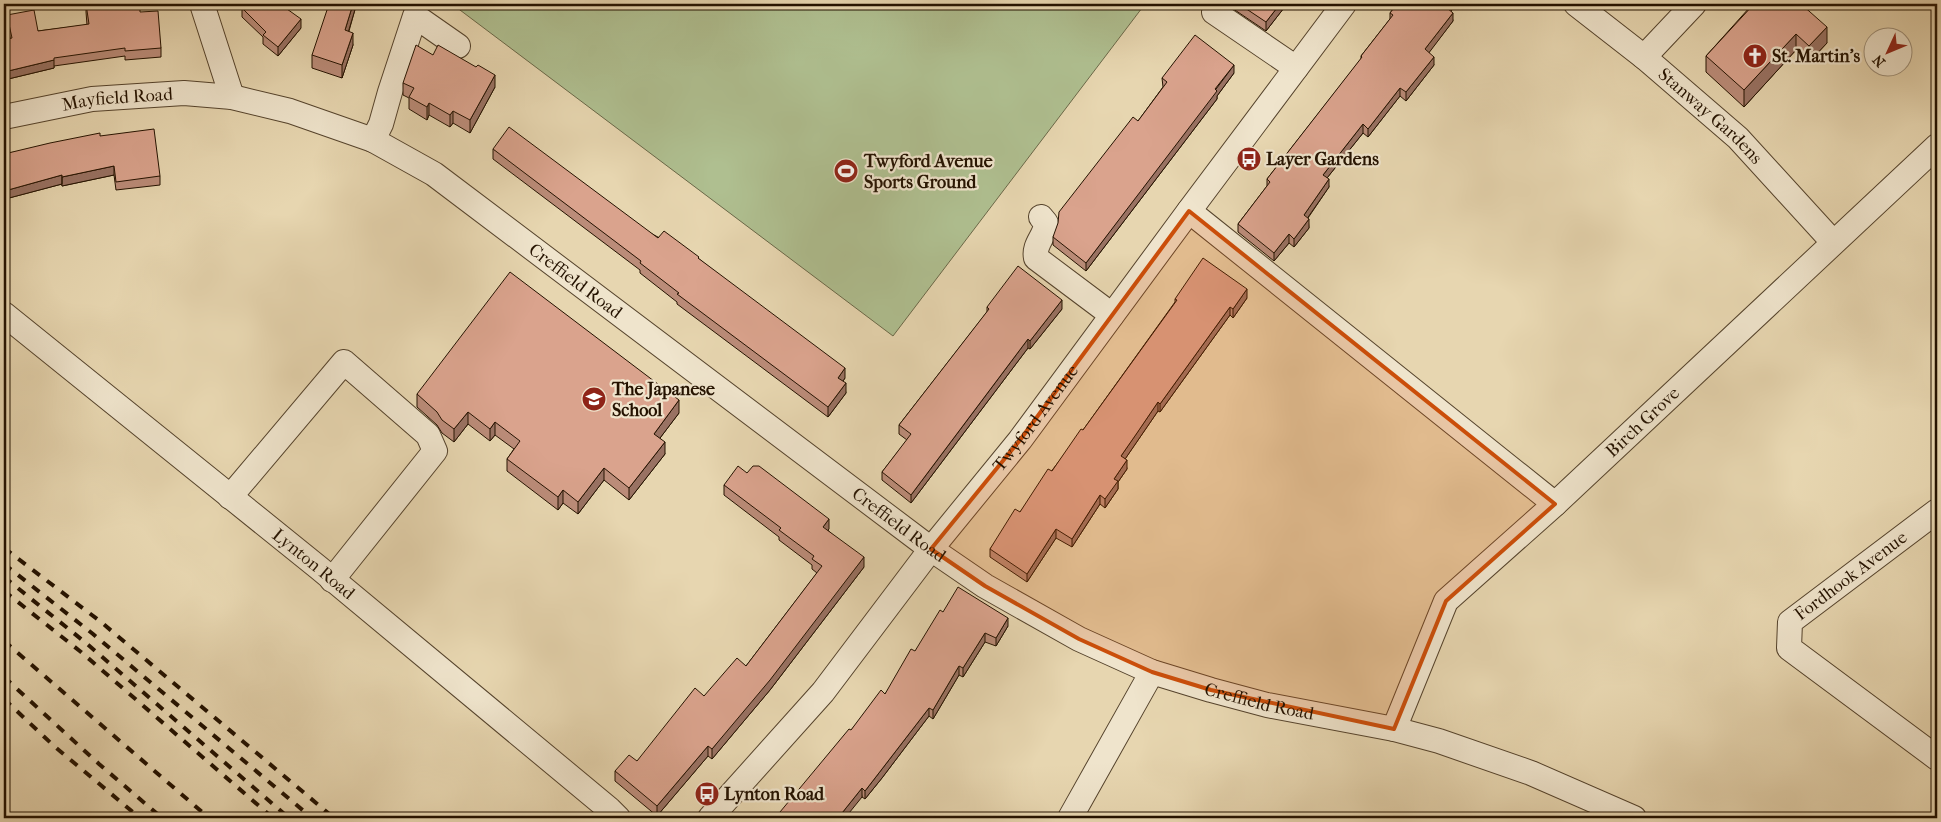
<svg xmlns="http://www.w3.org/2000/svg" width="1941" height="822" viewBox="0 0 1941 822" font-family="'IM FELL French Canon',serif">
<rect width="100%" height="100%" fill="#e7d6b0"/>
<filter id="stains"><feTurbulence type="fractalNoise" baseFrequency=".004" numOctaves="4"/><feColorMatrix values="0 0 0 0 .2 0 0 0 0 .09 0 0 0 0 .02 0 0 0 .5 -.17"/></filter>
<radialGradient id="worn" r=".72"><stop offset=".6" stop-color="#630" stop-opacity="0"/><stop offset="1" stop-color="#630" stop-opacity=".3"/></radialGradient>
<path fill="#afbf90" stroke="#6a6848" d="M452 4H1145L893 336Z"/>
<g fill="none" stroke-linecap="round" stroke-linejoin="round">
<defs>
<g id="minor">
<path d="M202 4 232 97"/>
<path id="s1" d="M1576 4 1644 57 1738 138 1833 242"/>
<path d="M1214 12 1296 68"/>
<path d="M1644 57 1694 4"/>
<path id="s2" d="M4 117 92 99 184 93 232 97 290 111 373 140 434 174 931 549 985 586 1079 639 1152 672 1211 690 1267 705 1394 729 1439 741 1531 773 1634 818"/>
<path d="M373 140 381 124 390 92 415 16 458 46"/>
<path d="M1189 211 1555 504"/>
<path d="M1041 217 1046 223C1046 236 1033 244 1036 258L1112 315"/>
<path id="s3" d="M4 314 319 568 609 809 618 818"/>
<path d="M230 497 344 362 428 435 435 451 332 580"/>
<path d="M1937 511 1790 622 1789 648 1937 758"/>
<path id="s4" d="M1394 729 1446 601 1555 504 1937 146"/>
<path id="s5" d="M710 818 823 692 931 549 1020 440 1189 211 1344 4"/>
<path d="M1070 818 1152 672"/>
</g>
</defs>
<use href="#minor" stroke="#55432c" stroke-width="26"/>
<use href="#minor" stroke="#efe4cc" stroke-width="24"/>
<path stroke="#241200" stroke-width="4" stroke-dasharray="9 9" stroke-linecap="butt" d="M4 548 101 622 334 818
M4 564 93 634 312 818
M4 577 86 643 289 818
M4 591 81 652 273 818
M4 641 209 818
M4 677 99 764 162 818
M4 699 54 746 140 818"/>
</g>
<path fill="#bb8c79" stroke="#241200" d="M86 4 140 12 161 48V57L125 60V56L54 66V68L4 80V40L10 38 7 24V15L38 31 87 25 86 12Z
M356 4V6L349 31 353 45 342 78 312 68V55Z
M1226 4H1287L1266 31Z
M1397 4H1457L1451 11 1453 21 1429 52 1434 65 1406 101 1400 96 1368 137 1363 133 1327 178 1329 187 1308 218 1309 228 1294 247 1289 243 1274 261 1238 232V224L1267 186V179L1361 59V56L1390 19V13Z
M1750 4H1801L1827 43 1809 62 1796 50 1744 107 1706 72V56L1750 7Z
M242 8 301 28 278 56 263 44V37L242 17Z
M433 55 495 87 470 133 453 123 450 127 429 115 427 120 409 109V98L403 95V83Z
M1234 73 1217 96V99L1086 271 1053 245V237L1163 87 1162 78Z
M100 136 160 176V185L116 190 114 175 62 186V184L9 198V202L4 154Z
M493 149 699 259 845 378 843 381 846 393 828 417 677 304V302L640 273V270L493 159Z
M1247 298 1233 318 1230 315 1160 412 1158 411 1125 459 1127 469 1118 482V489L1105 508 1100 504 1072 547 1056 538 1027 582 990 557V549L1020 512 1083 430 1175 302V299Z
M987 307 1062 309 1030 349 1028 348 911 503 882 480V472L907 440 899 434V425L987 312Z
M417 394 679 413 660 438 665 454 629 500 604 480 578 514 563 503 558 510 507 471V459L514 449 495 435 490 441 468 424 454 442 442 433 437 425 417 407Z
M724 485 829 529 828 530 864 567 770 690 712 759 708 756 657 816 615 781V771L637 761 704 696 746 666 817 573 812 569V565L779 540V537L724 495Z
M943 612 1008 626 996 646 985 642 963 677 959 675 933 719 929 716 882 778 865 799 862 797 851 730 885 694Z"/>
<path fill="#997263" stroke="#241200" d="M353 4H356V6L345 43V30Z
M1280 4H1287L1266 31V22Z
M1450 4H1457L1447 16V8Z
M1453 13V21L1425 58V49Z
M301 19V28L278 56V47Z
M1827 27V43L1809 62V46Z
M353 33V45L342 78V65Z
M1796 34V50L1744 107V90Z
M1434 57V65L1406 101V92Z
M54 60V68L4 80V72Z
M1234 65V73L1217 96V99L1086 271V263Z
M495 75V87L470 133V120Z
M1400 88V96L1368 137V129Z
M429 103V115L427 120V107Z
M453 111V123L450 127V115Z
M1363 124V133L1323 183V175Z
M114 166V175L62 186V177Z
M62 175V184L9 198V202L4 204V196L8 190Z
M1329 179V187L1304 223V215Z
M1309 219V228L1294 247V239Z
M1289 234V243L1274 261V253Z
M1247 289V298L1233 318V309Z
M1062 300V309L1030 349V341Z
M1230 307V315L1160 412V404Z
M1028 339V348L911 503V495Z
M845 368V378L838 388V378Z
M846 383V393L828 417V407Z
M679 400V413L654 446V434Z
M1158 402V411L1121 465V456Z
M468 412V424L454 442V429Z
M495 422V435L490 441V429Z
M665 442V454L629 500V488Z
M1127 460V469L1118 482V489L1105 508V499L1114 479Z
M604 468V480L578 514V502Z
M563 490V503L558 510V497Z
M1100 495V504L1072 547V539Z
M829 519V529L823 536V527Z
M1056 529V538L1027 582V574Z
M864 557V567L770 690 712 759V749Z
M1008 618V626L996 646V638Z
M985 633V642L963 677V668Z
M959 666V675L933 719V710Z
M929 708V716L882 778 865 799V791Z
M708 746V756L657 816V806Z
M862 788V797L845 818H838Z"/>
<path fill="#daa38d" stroke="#241200" d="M86 4H140V12L158 11 161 48 125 51V48L54 58V60L4 72V40L12 38 7 15 34 10 38 31 89 24Z
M247 4H280L301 19 278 47 263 35 266 32 242 8Z
M329 4H353L345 30 353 33 342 65 312 55Z
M1239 4H1280L1266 22Z
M1397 4H1450L1447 8 1453 13 1425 49 1434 57 1406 92 1400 88 1368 129 1363 124 1323 175 1329 179 1304 215 1309 219 1294 239 1289 234 1274 253 1238 224 1270 182 1267 179 1362 57 1361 56 1393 15 1390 13Z
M1754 4H1801L1827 27 1809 46 1796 34 1744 90 1706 56Z
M1195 35 1234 65 1215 89 1217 91 1086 263 1053 237 1058 223 1059 212 1133 117 1138 121 1167 82 1162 78Z
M416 45 433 55 438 45 476 67 478 65 495 75 470 120 453 111 450 115 429 103 427 107 409 97 414 88 403 83Z
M509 127 658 238 664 231 699 257 698 258 845 368 838 378 846 383 828 407 677 294 679 293 640 263 641 261 493 149Z
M154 129 160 176 116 182 114 166 62 177V175L8 190 9 194 4 196V154L50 143 100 133V136Z
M1203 258 1247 289 1233 309 1230 307 1160 404 1158 402 1137 433 1121 456 1127 460 1114 479 1118 481 1105 499 1100 495 1072 539 1056 529 1027 574 990 549 1015 509 1020 512 1048 469 1052 471 1081 429 1083 430 1177 300 1175 299Z
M1018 266 1062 300 1030 341 1028 339 911 495 882 472 911 434 899 425 989 309 987 307Z
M510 272 679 400 654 434 665 442 629 488 604 468 578 502 563 490 558 497 507 459 520 441 495 422 490 429 468 412 454 429 442 420 437 412 417 394Z
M738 466 747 473 753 466H759L829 519 823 527 864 557 770 680 712 749 708 746 657 806 615 771 629 755 637 761 695 688 704 696 737 658 746 666 822 566 812 559 814 556 779 530 781 528 724 485Z
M958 587 1008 618 996 638 985 633 963 668 959 666 933 710 929 708 882 769 865 791 862 788 838 818H775L849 729 851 730 881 690 885 694 911 649 915 651 940 610 943 612Z"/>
<path fill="#cb4e0a" fill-opacity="0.2" stroke="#cb4e0a" stroke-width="4" stroke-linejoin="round" d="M1189 211 1555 504 1446 601 1394 729 1211 690 1152 672 1079 639 985 586 931 549 1020 440Z"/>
<defs>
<symbol id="church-disc" viewBox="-11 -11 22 22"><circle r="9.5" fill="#8f2418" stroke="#efe4cc"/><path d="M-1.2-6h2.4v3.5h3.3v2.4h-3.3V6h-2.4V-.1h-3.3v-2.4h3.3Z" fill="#fff"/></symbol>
<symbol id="bus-disc" viewBox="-11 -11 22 22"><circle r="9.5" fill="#8f2418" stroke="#efe4cc"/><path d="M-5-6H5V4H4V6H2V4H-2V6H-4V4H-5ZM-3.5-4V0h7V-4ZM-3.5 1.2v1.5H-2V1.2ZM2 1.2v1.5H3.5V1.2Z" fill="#fff"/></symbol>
<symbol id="stadium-disc" viewBox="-11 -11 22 22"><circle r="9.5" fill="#8f2418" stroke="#efe4cc"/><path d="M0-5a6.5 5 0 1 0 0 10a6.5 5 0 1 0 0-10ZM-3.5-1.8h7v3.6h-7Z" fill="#fff"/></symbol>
<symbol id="school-disc" viewBox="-11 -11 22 22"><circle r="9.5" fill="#8f2418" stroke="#efe4cc"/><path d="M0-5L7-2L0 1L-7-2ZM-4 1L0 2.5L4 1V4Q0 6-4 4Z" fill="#fff"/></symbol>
</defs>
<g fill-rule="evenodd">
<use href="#church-disc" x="1741" y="42" width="28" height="28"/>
<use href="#bus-disc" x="1235" y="145" width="28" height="28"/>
<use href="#stadium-disc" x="832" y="157" width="28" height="28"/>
<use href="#school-disc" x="580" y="385" width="28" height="28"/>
<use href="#bus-disc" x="693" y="780" width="28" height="28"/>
</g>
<g text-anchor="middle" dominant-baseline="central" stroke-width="4.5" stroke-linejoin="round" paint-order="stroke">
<g font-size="18" font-weight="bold" fill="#241200" stroke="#efe4cc" text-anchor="start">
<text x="1772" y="56">St. Martin's</text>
<text x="1266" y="159">Layer Gardens</text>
<text x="864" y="161">Twyford Avenue<tspan x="864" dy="21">Sports Ground</tspan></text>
<text x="612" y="389">The Japanese<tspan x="612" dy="21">School</tspan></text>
<text x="724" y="794">Lynton Road</text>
</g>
<g font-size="18" fill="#241200" stroke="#efe4cc">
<text stroke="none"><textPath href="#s2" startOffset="115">Mayfield Road</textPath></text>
<text stroke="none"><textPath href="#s1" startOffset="175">Stanway Gardens</textPath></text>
<text stroke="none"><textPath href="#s2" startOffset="625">Creffield Road</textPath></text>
<text stroke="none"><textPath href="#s5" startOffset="516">Twyford Avenue</textPath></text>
<text stroke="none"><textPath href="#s4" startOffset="404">Birch Grove</textPath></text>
<text stroke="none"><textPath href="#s2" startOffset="1030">Creffield Road</textPath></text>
<text stroke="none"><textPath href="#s3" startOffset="398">Lynton Road</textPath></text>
<text transform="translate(1851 576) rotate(-37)">Fordhook Avenue</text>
<text stroke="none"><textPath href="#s2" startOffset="1435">Creffield Road</textPath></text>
</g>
</g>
<rect width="1941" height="822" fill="none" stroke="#e7d6b0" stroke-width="20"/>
<rect x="5" y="5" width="1931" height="812" fill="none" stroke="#241200" stroke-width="2.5"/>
<rect x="10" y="10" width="1921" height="802" fill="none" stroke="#241200"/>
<g transform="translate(1888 52) rotate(226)"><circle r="24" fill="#efe4cc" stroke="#9e907a"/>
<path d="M0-4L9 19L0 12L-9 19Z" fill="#8f2418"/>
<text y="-8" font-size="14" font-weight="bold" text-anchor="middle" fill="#241200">N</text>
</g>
<rect width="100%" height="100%" filter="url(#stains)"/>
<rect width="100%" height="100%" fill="url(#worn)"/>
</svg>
